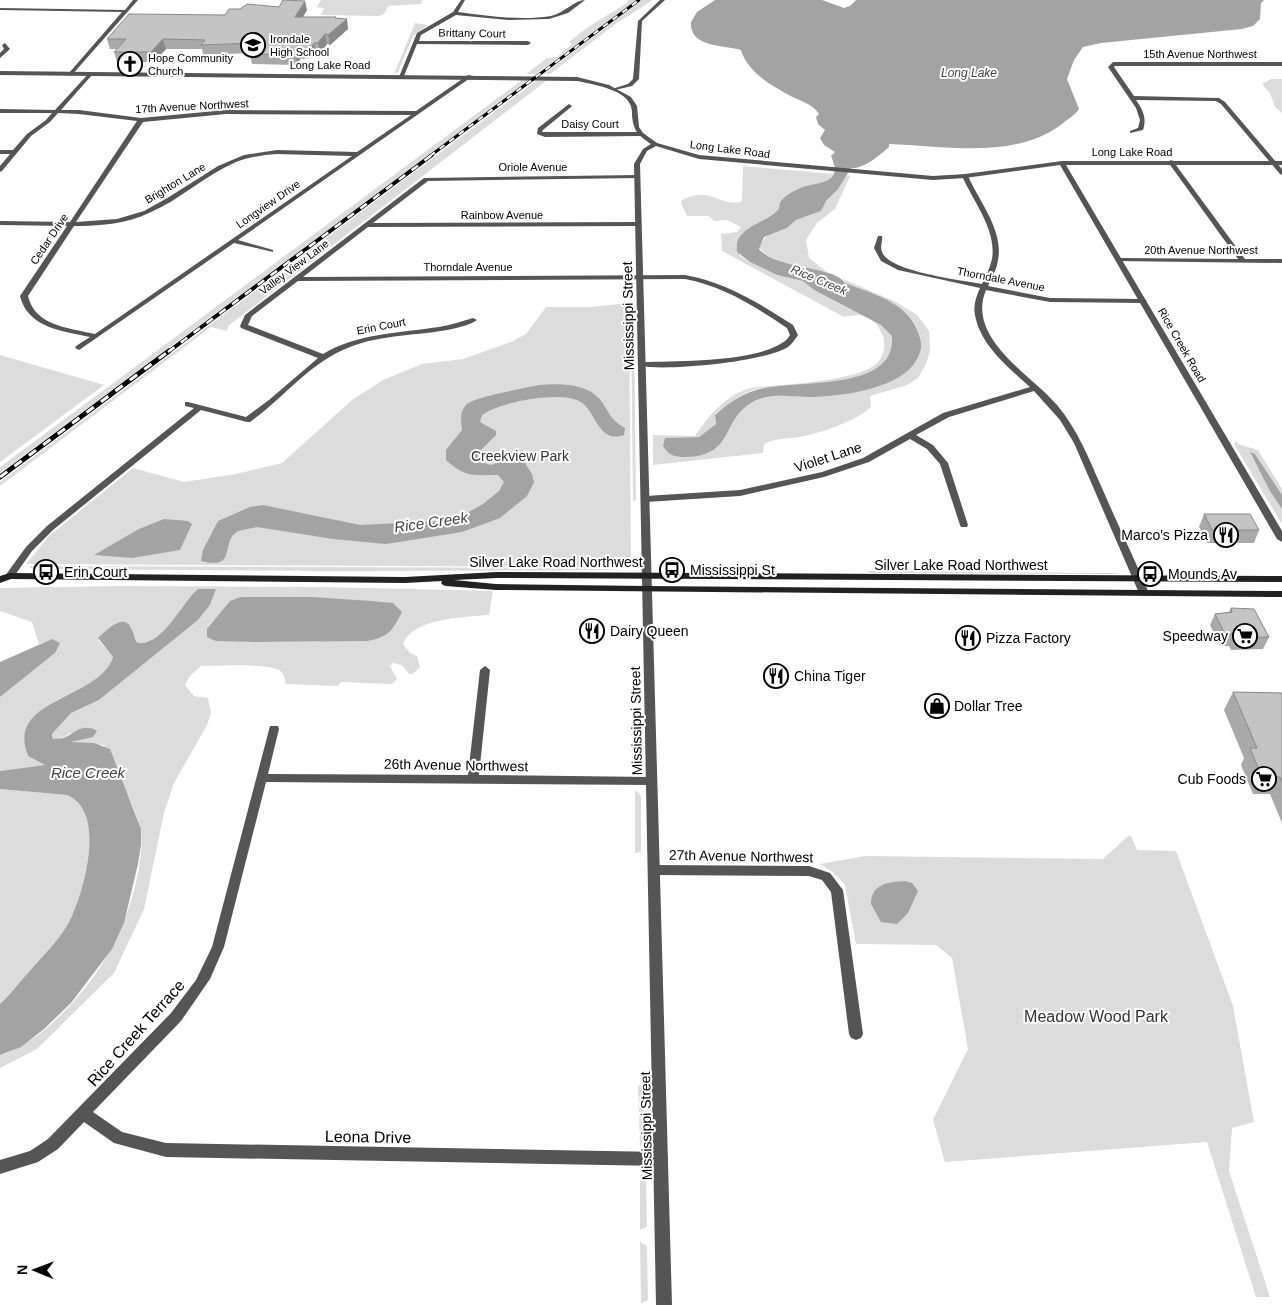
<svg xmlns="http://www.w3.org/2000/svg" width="1282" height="1305" viewBox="0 0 1282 1305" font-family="Helvetica,sans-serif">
<rect width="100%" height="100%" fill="#fff"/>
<path fill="#dcdcdc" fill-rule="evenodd" d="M321 0H422L421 4 388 6 384 14 379 16 321 15 324 8 317 7Z
M628 0H637L536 74H526L547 58 557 57 572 44 569 42 585 29 627 3Z
M642 0H653L617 23 550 74H544Z
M415 23 428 25 413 36 398 72 394 74Z
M1271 79H1282V113L1275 107 1270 93 1262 84Z
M522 80H530L0 473V467Z
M536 81H546L228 326 227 331 211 327 0 486V482Z
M743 166 834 174C825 186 811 184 798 189 788 193 786 204 777 211 762 224 741 226 736 248L741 257 750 262 777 275 803 281 814 290 881 325 893 336C897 395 788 379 750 391 738 396 725 406 715 414L716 424 699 437 666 438 676 456C741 459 715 422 753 402 781 388 814 402 843 394 867 387 894 371 916 360 935 312 879 297 845 283L843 279 896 302 917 315 929 331 930 351 926 364 918 378 907 385 870 396 871 407C856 421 819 434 799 437 787 439 775 438 764 444L763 453 653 465V435L695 436C709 415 725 396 750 388 784 384 837 383 868 369 895 357 886 320 859 315 855 315 848 316 844 317L722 251 721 234 737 232 741 227 727 220 714 221 709 216H687L681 203 682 200C711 185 718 207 742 202Z
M845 175 850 176 835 209 817 223 806 240 809 258 827 272C811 270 765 262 759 246L768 235 787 228 796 220 821 211C828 198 837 188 845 175Z
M629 303 631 564 628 567 26 564 49 536 133 468 184 482 236 474 282 463 352 400 383 380 422 364 463 359 511 342 526 334 546 307H590Z
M631 315 634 316 636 500 633 501Z
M0 355 104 385 0 462Z
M1236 441 1238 444 1258 450 1282 489V495L1255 454 1251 455 1282 509V524L1234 444Z
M28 566 577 568 627 570 330 571 33 569Z
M867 571 1117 573 1118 574 870 573Z
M120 586 322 587 493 591 489 615C465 617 412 618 403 644L410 653 417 656 420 667 413 674H409L402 665 393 663 390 666 397 679 392 684 341 682 338 686 286 684C285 679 284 673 279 670 265 663 219 666 201 666L190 676 185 685 194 696 208 698 211 713 207 725 174 783 164 813 144 909 114 973 37 1049 0 1068V1055C43 1043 90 988 111 949 128 920 144 866 141 832 139 813 113 765 104 745L72 743 74 740H80L70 733 65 737 53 739 52 734 71 713 99 700 198 620 210 605 216 589H198C182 603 163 646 138 643L126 623H116L98 640 113 657C100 698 44 688 28 730 25 740 24 746 28 756L46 765 0 771V697L55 653 52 639 39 644 32 622 0 611V588ZM241 597H312L318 642 216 641Z
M0 789 67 795C106 811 85 887 72 916 62 938 42 955 28 973 19 984 11 994 0 1004Z
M635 790 639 793 641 797V852L635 853Z
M1128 836H1131L1137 850 1176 851 1233 1006 1254 1122 1232 1128 1229 1171 1270 1297H1256L1207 1142 945 1162 933 1120 968 1049 952 958 936 945 856 944 845 885 834 873 820 864 865 856 1103 859Z
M638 1085 644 1087 645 1139 640 1146Z
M642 1173 646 1180 647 1227 640 1230V1176Z
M640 1242 647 1246 648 1300 641 1303Z"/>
<path fill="#a3a3a3" d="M715 0H822L844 8 850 6 856 0H1264L1261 3 1260 19 1253 26 1242 29 1101 43 1083 47 1074 60 1067 79 1079 109C1074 116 1069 118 1062 124 1015 160 945 146 889 144V147C880 155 864 169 851 168L838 189 827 200 821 211 796 220 787 228 764 237 759 249C777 270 835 266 845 283 876 295 915 304 921 343 922 350 918 358 914 364 894 390 838 397 807 397 789 396 768 393 751 403 720 422 735 456 685 457 675 457 668 455 663 446L665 438 699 437 716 424 715 415C725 406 737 397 750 392 787 377 897 396 892 336L881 325 814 290 803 281 777 275 750 262 737 252C733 227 765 224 778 210 780 208 779 206 780 203 783 197 793 191 798 189 816 181 845 186 831 156L835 152 824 145 820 138 825 130 818 124 816 117 819 114C812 103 799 101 787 94 769 84 747 71 741 50 724 45 689 48 691 22L697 12Z
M539 385C560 383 589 383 602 402 612 417 609 418 625 428L624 435C597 444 596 409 579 401 559 391 499 402 482 415L480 422 496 431V435L478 453 480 462 491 465 510 458 523 460 532 474 534 482 527 496 500 518 462 532 386 544 333 539 257 527 238 531 232 536C223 554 232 568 201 561L203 550 218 521 250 507 263 505 360 525 442 521 465 514 483 504 499 491 504 482 498 475C474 475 466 478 446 460V450L462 430C461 421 459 412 467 404 475 397 525 388 539 385Z
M1250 452 1255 454 1282 495V509L1270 491Z
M164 519 188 521 192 524 180 550 132 558 94 555 139 529Z
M198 589H216L210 605 198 620 99 700 71 713 52 734 53 739C57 738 62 739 66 737 76 731 85 723 97 731L93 737 71 742 94 743 110 749 141 829V845L138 864 124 923 112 949 71 1003 44 1029 21 1047 0 1055V1004C11 994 18 984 28 973 43 955 62 938 72 916 85 887 106 811 67 795L0 789V771L45 765 28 756C5 697 100 700 113 657L98 638C106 631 123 612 131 628 134 633 134 639 138 643 163 646 182 602 198 589Z
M241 597H312L371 601 393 603 402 612C392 631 389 637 367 641L254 642 216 641 207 637V629L230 601Z
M52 639 60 643 55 653 0 697V662Z
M905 881 912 883 918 891 908 913 897 924 881 922 871 904C871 884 888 882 905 881Z"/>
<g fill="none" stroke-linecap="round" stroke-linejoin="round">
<path fill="#555" fill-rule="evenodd" d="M133 0H138L71 76 69 75V73L122 12 0 10V8L125 10Z
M461 0H465L458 12C488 16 521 21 551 16 564 13 575 0 585 0L568 13 549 19 508 20 456 15 421 35 419 41H528L531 43 528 45 417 44 404 76 399 77 417 33 453 12Z
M660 0H665L642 21 639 79 632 86 615 90V88L628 84 633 79 638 21Z
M5 43 10 49 0 58V53L4 49 2 45Z
M1282 62V66H1115L1114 67 1134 96 1219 98 1225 102 1282 169V175L1280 174 1221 104 1216 101 1136 100C1143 110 1147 118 1143 130L1130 133V131L1138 128 1140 120 1136 108 1108 67 1113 62Z
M90 72 93 74 92 75 61 110H79L141 118 226 110 416 111 468 75 473 76 238 240 273 250V252L234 243 79 350 75 348 76 346 90 337C62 331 28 328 20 296L67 226 0 225V221L70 222 137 121 79 114 58 113 50 122 31 136 2 171 0 172V166L10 154H0V150H13L27 134 46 120 52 113H0V109L55 110ZM226 114 411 115 357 152 277 150 244 155 218 166 169 197 144 211 117 219 76 222 143 122ZM277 154 352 156 95 334C69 328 35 326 28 296L74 226C99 226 126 224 149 213 180 200 205 175 236 162 249 157 263 155 277 154Z
M569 104 572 106 571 107 543 130 542 132H641L644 134 641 136 545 137 537 134 538 128Z
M1171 160 1173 161 1245 259H1282V263L1117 261V259L1119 258 1238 259 1168 162Z
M965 174 968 176C979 201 1004 231 998 260 997 269 992 277 988 286L1050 298 1143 299 1147 301 1143 303 1050 302 986 290C966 338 1030 374 1057 405 1078 430 1089 459 1102 488 1117 523 1134 558 1149 593L1147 595 1144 596 1139 593 1074 443 1060 420 1034 391 949 417 916 435 933 445 948 463 968 525 967 527H961L960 525 940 464 927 449 910 439 869 462 824 477 740 496 646 502 642 499 646 496 740 490 822 472 863 458 943 413 1030 387C1009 368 980 345 975 315 973 306 976 297 980 288L898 270 881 261 874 248 878 236H882C883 242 879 247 883 254 894 272 960 280 982 284 986 276 990 268 992 259 997 230 973 201 962 176Z
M638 175 640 176V178L428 181 373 223 639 222 642 224 639 226 368 227 303 277 685 275C725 282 759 303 793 325L798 335C795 339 792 344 788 347 764 362 669 371 640 366L639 364 643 362C678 361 753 362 782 343 786 341 788 338 790 335L787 328C756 307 723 286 685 279L298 281 252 316 248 325 323 354C358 333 400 333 439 327 451 325 462 321 473 318L477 320C470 325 460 327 452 329 418 336 383 334 350 347 310 362 284 398 250 422H247L201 410 53 530 32 551 13 578H7L5 576 26 547 47 526 194 408 185 406V402H188L246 417 269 400 318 358 241 328 240 326 245 315 424 178Z
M485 666 490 670 479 775 651 777 655 778 657 781 655 784 651 785 266 782 224 947 210 979 181 1021 93 1112 122 1132 166 1143 661 1152 666 1154 668 1159 666 1164 661 1166 166 1157 114 1143 84 1122 58 1149 38 1162 0 1174V1160L30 1151 48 1139 171 1013 196 980 212 947 270 726H278L279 729 268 774 468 775 480 670Z
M654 865 809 866 830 873 843 890 863 1034 861 1038 856 1040 851 1038 849 1034 831 892 822 880 809 876 654 875 650 873 648 870 650 867Z"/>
<path fill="#555" fill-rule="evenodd" d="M0 71 577 77 609 85 631 97 637 106 639 127 643 133 657 143 699 155 933 176 965 174 1062 161H1282V165H1066L1282 531V542L1277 539 1060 165 965 178 933 180 699 159 656 146 647 151 640 164 672 1305H656L634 164 643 149 651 144C638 135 634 132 632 116 632 112 632 108 630 104 623 89 592 84 577 81L0 75Z"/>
<path fill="#222" fill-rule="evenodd" d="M497 572 1282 576V582L497 578 454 580 496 584 646 586 1282 591V597L496 590 446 586 443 585 441 583 442 581 405 583 11 579 0 583V576L10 573 405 577Z"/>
<defs>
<path id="rail-far2" d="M430 156 639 0"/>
<path id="rail-far1" d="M168 352 432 155"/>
<path id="rail" d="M0 477 169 351"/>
</defs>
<use href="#rail-far2" stroke="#000" stroke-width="3"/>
<use href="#rail-far1" stroke="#000" stroke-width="4"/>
<use href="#rail" stroke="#000" stroke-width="5"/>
<use href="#rail-far2" stroke="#fff" stroke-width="2" stroke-dasharray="6" stroke-linecap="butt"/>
<use href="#rail-far1" stroke="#fff" stroke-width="2.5" stroke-dasharray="8" stroke-linecap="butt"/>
<use href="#rail" stroke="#fff" stroke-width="3" stroke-dasharray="9" stroke-linecap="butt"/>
</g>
<path fill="#a9a9a9" d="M307 10 303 17 337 18 348 29 330 45 327 44 320 53H316L313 58 300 59 297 65 252 64 250 54 251 53 203 55 202 49H166L154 62H117L114 52 117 49H110L107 39 225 15Z
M1204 514 1259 530 1254 543H1207L1199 527Z
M1231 608 1269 637 1263 649 1231 650 1229 646H1220L1210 625 1215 614 1229 612Z
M1233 692 1282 693V823L1270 794H1253L1241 765 1244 758 1224 710Z"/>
<path fill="#898989" d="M305 1 307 10 297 26 295 17Z
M347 19 348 29 330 45 328 35Z
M325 34 327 44 320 53 318 43Z
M163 39 166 49 154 62 151 52Z
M314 43 316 53 313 58 311 48Z
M299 49 300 59 297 65 295 55Z"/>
<path fill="#c4c4c4" stroke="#898989" d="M283 0 305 1 295 17H336L335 18 347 19 328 35 325 34 318 43H314L311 48 299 49 295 55 250 54 258 43 201 45 205 40 163 39 151 52H114L126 39H107L129 14 225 15 229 9H240L247 4 279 7Z
M1204 514H1250L1259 530H1212Z
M1231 608 1254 609 1269 637 1236 638 1234 634H1225L1215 614 1232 612Z
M1233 692 1282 693V782L1280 777H1262L1250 748H1257Z"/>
<defs>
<symbol id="school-ring" viewBox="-11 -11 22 22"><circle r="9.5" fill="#fff" stroke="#000" stroke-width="1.5"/><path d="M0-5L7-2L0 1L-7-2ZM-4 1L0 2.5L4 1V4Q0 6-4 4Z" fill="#000"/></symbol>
<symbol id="church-ring" viewBox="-11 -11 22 22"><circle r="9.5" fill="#fff" stroke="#000" stroke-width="1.5"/><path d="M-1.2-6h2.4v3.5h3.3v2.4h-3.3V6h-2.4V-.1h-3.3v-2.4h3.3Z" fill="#000"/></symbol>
<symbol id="restaurant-ring" viewBox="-11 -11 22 22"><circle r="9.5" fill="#fff" stroke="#000" stroke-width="1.5"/><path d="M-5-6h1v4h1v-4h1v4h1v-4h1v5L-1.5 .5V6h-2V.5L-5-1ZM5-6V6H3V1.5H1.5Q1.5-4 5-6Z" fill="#000"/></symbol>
<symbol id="bus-ring" viewBox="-11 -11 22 22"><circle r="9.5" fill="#fff" stroke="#000" stroke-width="1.5"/><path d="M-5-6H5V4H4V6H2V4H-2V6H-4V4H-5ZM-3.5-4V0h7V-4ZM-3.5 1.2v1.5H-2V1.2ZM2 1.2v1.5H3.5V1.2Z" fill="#000"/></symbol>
<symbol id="supermarket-ring" viewBox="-11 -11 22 22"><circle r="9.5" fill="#fff" stroke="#000" stroke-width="1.5"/><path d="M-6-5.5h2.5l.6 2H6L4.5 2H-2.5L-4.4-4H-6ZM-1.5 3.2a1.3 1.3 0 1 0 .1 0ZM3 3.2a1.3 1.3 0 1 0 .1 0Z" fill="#000"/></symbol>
<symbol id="shop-ring" viewBox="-11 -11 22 22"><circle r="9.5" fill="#fff" stroke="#000" stroke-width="1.5"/><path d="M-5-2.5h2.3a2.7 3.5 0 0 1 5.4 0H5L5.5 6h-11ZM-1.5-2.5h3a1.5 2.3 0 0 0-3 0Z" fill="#000"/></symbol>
</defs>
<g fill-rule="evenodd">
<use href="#school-ring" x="239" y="31" width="28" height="28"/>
<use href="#church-ring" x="116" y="50" width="28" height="28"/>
<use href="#restaurant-ring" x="1212" y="521" width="28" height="28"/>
<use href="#bus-ring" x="658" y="556" width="28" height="28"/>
<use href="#bus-ring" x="32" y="558" width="28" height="28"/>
<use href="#bus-ring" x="1136" y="560" width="28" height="28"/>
<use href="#restaurant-ring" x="578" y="617" width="28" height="28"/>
<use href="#supermarket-ring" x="1231" y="622" width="28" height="28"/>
<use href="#restaurant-ring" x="954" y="624" width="28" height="28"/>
<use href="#restaurant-ring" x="762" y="662" width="28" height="28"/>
<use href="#shop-ring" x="923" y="692" width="28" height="28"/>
<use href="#supermarket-ring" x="1250" y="765" width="28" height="28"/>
</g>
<g text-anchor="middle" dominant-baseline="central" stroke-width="4" stroke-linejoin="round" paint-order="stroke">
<g font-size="11" fill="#000" stroke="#fff">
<text transform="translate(472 33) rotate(1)">Brittany Court</text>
<text x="1200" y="54">15th Avenue Northwest</text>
<text x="330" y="65">Long Lake Road</text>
<text transform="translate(192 106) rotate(-3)">17th Avenue Northwest</text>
<text x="590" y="124">Daisy Court</text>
<text transform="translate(730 149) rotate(7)">Long Lake Road</text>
<text x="1132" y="152">Long Lake Road</text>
<text x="533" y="167">Oriole Avenue</text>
<text transform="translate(175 183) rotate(-31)">Brighton Lane</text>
<text transform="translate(268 204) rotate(-35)">Longview Drive</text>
<text x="502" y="215">Rainbow Avenue</text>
<text transform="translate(49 239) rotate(-56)">Cedar Drive</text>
<text x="1201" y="250">20th Avenue Northwest</text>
<text transform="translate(294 267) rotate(-37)">Valley View Lane</text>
<text x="468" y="267">Thorndale Avenue</text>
<text transform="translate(1001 279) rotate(11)">Thorndale Avenue</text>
<text transform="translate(381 326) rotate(-11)">Erin Court</text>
<text transform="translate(1182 345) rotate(60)">Rice Creek Road</text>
</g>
<g font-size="11" fill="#000" stroke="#fff" text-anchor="start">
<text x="270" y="39">Irondale<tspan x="270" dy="13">High School</tspan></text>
<text x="148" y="58">Hope Community<tspan x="148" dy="13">Church</tspan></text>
</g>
<g font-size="12" font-style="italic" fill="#444" stroke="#fff">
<text x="969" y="73">Long Lake</text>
<text transform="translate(819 280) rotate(23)">Rice Creek</text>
</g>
<g font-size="14" fill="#000" stroke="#fff">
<text transform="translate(628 316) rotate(-91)">Mississippi Street</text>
<text transform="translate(828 457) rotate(-18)">Violet Lane</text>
<text x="556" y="562">Silver Lake Road Northwest</text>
<text x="961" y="565">Silver Lake Road Northwest</text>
<text transform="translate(636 721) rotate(-91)">Mississippi Street</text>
<text transform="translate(456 765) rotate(1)">26th Avenue Northwest</text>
<text transform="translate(741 856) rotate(1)">27th Avenue Northwest</text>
<text transform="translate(646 1126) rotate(-91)">Mississippi Street</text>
</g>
<g font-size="14" fill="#333" stroke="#fff">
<text x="520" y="456">Creekview Park</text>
</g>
<g font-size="14" fill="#000" stroke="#fff" text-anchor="start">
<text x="1208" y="535" text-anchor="end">Marco's Pizza</text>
<text x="690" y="570">Mississippi St</text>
<text x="64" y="572">Erin Court</text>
<text x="1168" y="574">Mounds Av</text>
<text x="610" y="631">Dairy Queen</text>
<text x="1228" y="636" text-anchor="end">Speedway</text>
<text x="986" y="638">Pizza Factory</text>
<text x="794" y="676">China Tiger</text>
<text x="954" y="706">Dollar Tree</text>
<text x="1246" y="779" text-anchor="end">Cub Foods</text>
</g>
<g font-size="15" font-style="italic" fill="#444" stroke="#fff">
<text transform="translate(431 522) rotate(-8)">Rice Creek</text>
<text x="88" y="772">Rice Creek</text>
</g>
<g font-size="16" fill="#333" stroke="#fff">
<text x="1096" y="1016">Meadow Wood Park</text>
</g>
<g font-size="16" fill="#000" stroke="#fff">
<text transform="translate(136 1033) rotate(-48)">Rice Creek Terrace</text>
<text transform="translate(368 1137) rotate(1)">Leona Drive</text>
</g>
</g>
<g transform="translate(35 1270) rotate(271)" stroke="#ffffff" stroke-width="4" paint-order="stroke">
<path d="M0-4L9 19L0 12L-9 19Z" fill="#000000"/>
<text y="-8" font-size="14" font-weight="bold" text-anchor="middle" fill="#000000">N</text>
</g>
</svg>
